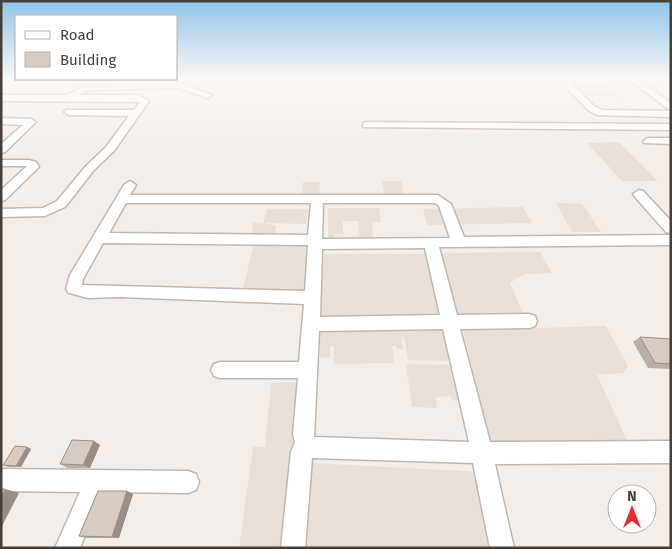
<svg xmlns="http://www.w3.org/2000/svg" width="672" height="549" viewBox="0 0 672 549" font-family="'Fira Sans',sans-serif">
<rect width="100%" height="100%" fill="#f4eeea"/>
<path fill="#e7dfd8" d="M566 79H582L584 81 603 83 630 105 616 96H585Z
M619 142 658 181H622L587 143Z
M382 181H401L404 198H385Z
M303 182H320L319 197H302Z
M556 203 582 204 601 232H572Z
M523 207 532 223 427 225 423 209Z
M328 208H379L381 222H372L373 239H360L358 221H343V234H334V240H328Z
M267 209H308L306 224 265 223 276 226 275 236 252 237 253 222 263 224Z
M254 243 311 244 307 294 242 293Z
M540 252 552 273 524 274 510 283 526 320 457 322 438 253Z
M322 254H431L447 322H321Z
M606 326 628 366 623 373 597 375 632 451H492L463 330Z
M448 329 457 361 408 360 404 337H401L403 349H397L396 346H392L394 363 334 364V346H330V358L320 357V331Z
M406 364 457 365 466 401 452 400 450 396 436 397 437 408 412 407Z
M303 382 296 548H239L253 447H265L271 383Z
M312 463 480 472 496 548H306Z"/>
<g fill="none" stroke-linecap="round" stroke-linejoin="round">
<defs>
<path id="minor" d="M568 79H638L671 103V111L631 81 571 83 594 106 602 110 671 111V117L597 115 588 110 563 84V80Z
M180 83 212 95 208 98 179 88 88 90 79 95H138L149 101 114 151 94 170 65 207 45 216 1 217V209L43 208 57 201 86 166 106 147 129 116 69 115 64 112 66 110H134L140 102 1 101V95H67L86 85Z
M1 118 31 119 36 122 5 152 1 153V144L23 125 1 124Z
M366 122 671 124V130L363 127V123Z
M648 138H671V144L644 143 643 141Z
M1 160H29L36 162 39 167 5 200 1 201V190L27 166H1Z
M130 181 136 185 130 195H438L451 204 464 237 671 235V245L439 247 457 315 529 314 535 316 537 321 535 326 529 328 460 329 490 442 671 441V463L495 464 514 548H490L473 463 312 458 305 548H281L291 452 295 442 293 434 298 378H220L214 376 211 370 214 364 220 362H299L304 304 120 297 88 298 69 293 66 289 70 275 124 185ZM126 203H311L308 235 109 233ZM323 203H435L439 206 450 238 322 239ZM103 243 308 245 305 291 82 285 83 279ZM425 248 440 315 320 317 322 249ZM443 329 469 442 314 437 319 331Z
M639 190 643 191 671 221V233L666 232 635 197 633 194Z
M1 469 188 471 196 474 199 482 196 490 188 493 103 492 80 548H55L80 492 1 491Z"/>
</defs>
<use href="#minor" stroke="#c2b7af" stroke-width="3"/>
<use href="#minor" fill="#fff" fill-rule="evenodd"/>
</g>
<path fill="#baafa7" d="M640 337 671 339V369L648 368 633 342Z
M100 445 90 468H67L60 464Z
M27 447 31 449 21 467H8L3 465Z
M133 494 119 538H86L79 536Z"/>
<path fill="#978e88" d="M94 441 100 445 90 468 83 465Z
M27 447 31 449 21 467 16 466Z
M5 489 19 493 1 528V497Z
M127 491 133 494 119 538 112 537Z"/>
<path fill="#d8cbc2" stroke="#978e88" d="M640 337 671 339V364L655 363Z
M72 440 94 441 83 465 60 464Z
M15 446 27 447 16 466 3 465Z
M1 489H5L1 497Z
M98 491H127L112 537 79 536Z"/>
<linearGradient id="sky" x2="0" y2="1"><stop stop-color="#8fc5ea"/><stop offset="0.51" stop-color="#faf7f6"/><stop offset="1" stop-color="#faf7f6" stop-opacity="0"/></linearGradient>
<rect width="672" height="155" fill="url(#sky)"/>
<rect width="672" height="549" fill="none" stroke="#473e38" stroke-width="5"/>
<rect x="15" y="15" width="162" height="65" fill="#ffffff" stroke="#b5b2af"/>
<rect x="25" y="31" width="25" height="8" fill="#ffffff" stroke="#b5b2af"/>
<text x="60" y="40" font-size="15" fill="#473e38">Road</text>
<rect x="25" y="52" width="25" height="15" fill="#d8cbc2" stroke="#b5b2af"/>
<text x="60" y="65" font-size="15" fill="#473e38">Building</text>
<g transform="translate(632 509)"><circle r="24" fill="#ffffff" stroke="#b5b2af"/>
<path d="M0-4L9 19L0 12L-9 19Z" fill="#ed2734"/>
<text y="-8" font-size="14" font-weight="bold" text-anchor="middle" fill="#473e38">N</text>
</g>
</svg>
